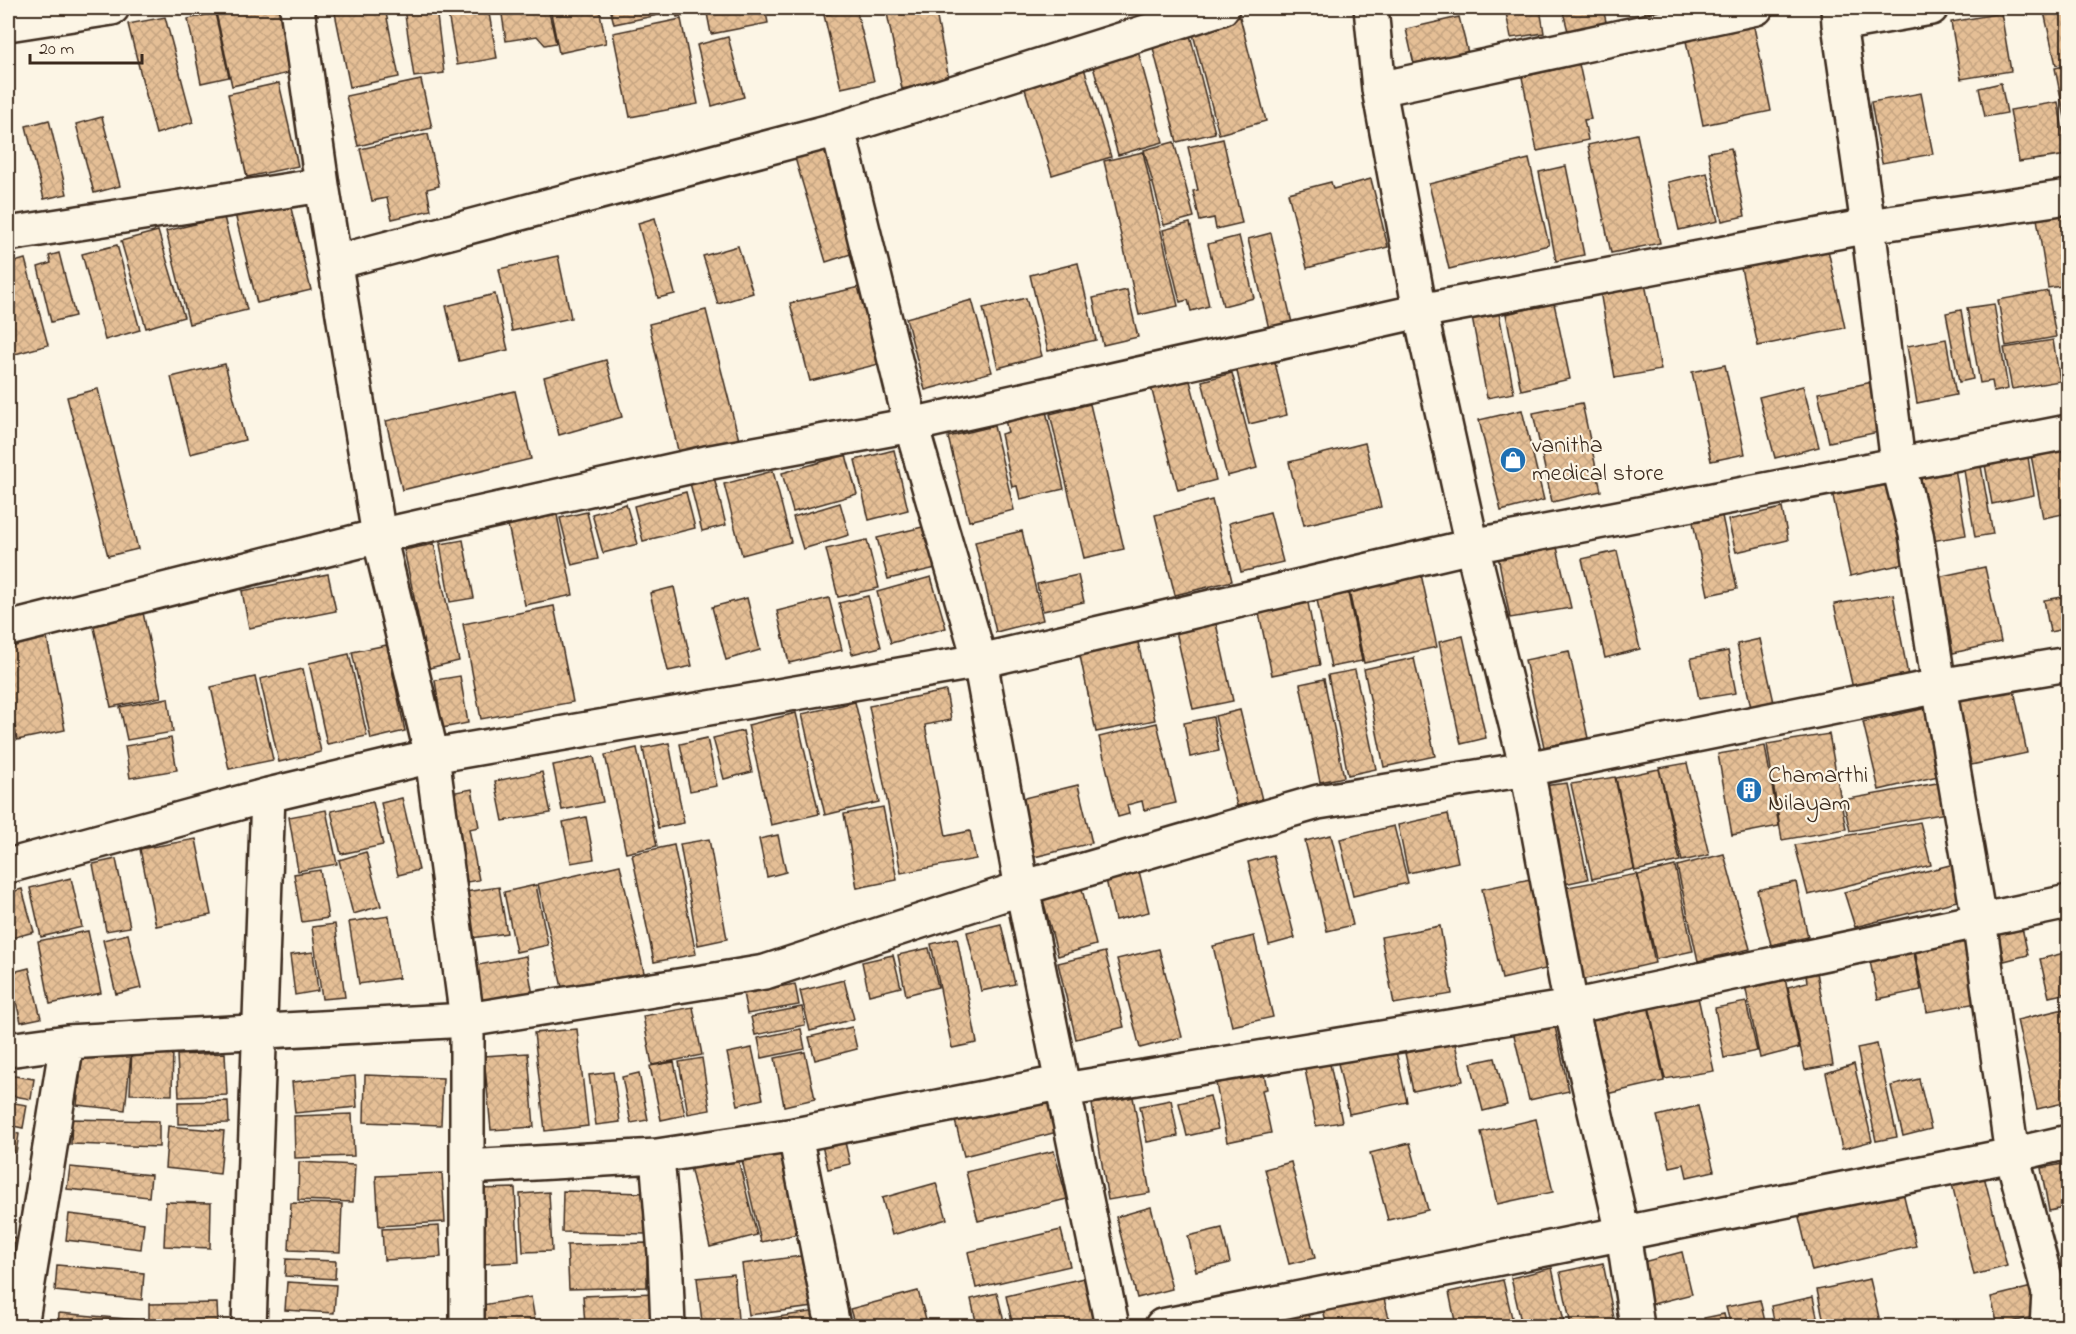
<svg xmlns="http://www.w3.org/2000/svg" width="2076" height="1334" viewBox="0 0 2076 1334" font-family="'Indie Flower',sans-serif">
<defs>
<pattern id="building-cross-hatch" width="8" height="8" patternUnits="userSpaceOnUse" patternTransform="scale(1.5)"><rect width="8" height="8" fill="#e5bf96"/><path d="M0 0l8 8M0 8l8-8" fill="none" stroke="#c5a481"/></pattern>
</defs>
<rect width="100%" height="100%" fill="#fcf5e5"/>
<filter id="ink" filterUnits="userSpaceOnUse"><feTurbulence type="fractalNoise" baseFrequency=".0167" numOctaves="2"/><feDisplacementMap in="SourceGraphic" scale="12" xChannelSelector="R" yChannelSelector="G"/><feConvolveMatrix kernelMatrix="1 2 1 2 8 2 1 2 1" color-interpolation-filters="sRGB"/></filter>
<g filter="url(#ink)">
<path fill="url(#building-cross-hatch)" stroke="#3b2a1e" stroke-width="1.5" d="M215 8H278L293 72 232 86Z
M334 8H385L399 77 350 87Z
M404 8H436L444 73 414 77Z
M447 8H488L497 58 457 65Z
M501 8H548L556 43 545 45 537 36 506 41Z
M550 8H599L606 43 559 53Z
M610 8H663L664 14 614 24Z
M675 8H702L703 11 677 17Z
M706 8H765L768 23 711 34Z
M856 8 874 81 841 88 824 15Z
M886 8H935L949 79 902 89Z
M1505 8H1540L1544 33 1511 38Z
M1562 8H1603L1607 26 1569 35Z
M1644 8H1686L1646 18Z
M2068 8V63L2056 65 2044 12Z
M215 13 229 77 201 83 188 19Z
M2001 13 2011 71 1961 79 1951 22Z
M165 17 193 122 156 134 128 24Z
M1240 17 1266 121 1219 134 1192 30Z
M1459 17 1470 61 1416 73 1406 29Z
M1752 17 1771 111 1703 125 1684 31Z
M681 19 698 104 630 117 613 33Z
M1190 35 1215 133 1177 142 1152 44Z
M728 37 744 97 712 106 697 45Z
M1138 51 1163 142 1118 155 1092 63Z
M1579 64 1591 119 1584 120 1588 140 1537 151 1522 77Z
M2068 65V133L2055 68Z
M1084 68 1111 157 1052 175 1024 86Z
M421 80 432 128 358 146 346 96Z
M279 83 298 166 247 177 228 94Z
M2001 83 2007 113 1985 117 1979 88Z
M1921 93 1933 154 1882 163 1871 102Z
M2058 102 2067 155 2019 162 2010 110Z
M102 117 120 186 94 193 76 124Z
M49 120 67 194 44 199 26 126Z
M428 134 439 186 427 189 431 210 392 219 387 198 372 201 360 149Z
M1637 134 1660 243 1611 253 1588 145Z
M1223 139 1242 223 1216 229 1214 218 1200 221 1193 191 1198 190 1188 147Z
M1174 142 1194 217 1164 225 1144 150Z
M832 147 863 250 826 262 795 158Z
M1731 148 1745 216 1722 221 1708 152Z
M1143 152 1178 306 1139 315 1104 161Z
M1529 159 1549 245 1449 269 1429 184Z
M1566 166 1584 255 1556 261 1539 172Z
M1707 173 1718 221 1679 230 1668 182Z
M1371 179 1388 247 1307 268 1288 193 1331 182 1333 189Z
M289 200 311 290 257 303 235 214Z
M2068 207V285L2048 288 2036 212Z
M224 217 247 310 189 324 166 231Z
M655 218 675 294 658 298 638 223Z
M1190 223 1209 306 1191 311 1188 300 1180 302 1163 230Z
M158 231 184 317 146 328 121 241Z
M1271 233 1292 323 1269 329 1248 239Z
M1239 236 1254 298 1223 306 1208 244Z
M117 245 140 330 105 340 82 254Z
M738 246 753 293 718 304 703 256Z
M1828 250 1845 328 1758 346 1741 268Z
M59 253 75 316 51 322 38 267 51 263 49 256Z
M558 256 571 318 512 331 499 269Z
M25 259 48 345 8 356V264Z
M1078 263 1096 340 1048 351 1030 275Z
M1645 283 1661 370 1615 378 1600 291Z
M864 286 887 362 810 381 790 303Z
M1127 290 1138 337 1103 345 1093 298Z
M2048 291 2056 337 2006 346 1998 300Z
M495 294 508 350 459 361 446 306Z
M1026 298 1042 356 998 368 983 308Z
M972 300 992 372 925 390 906 318Z
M1554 303 1570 379 1521 390 1506 314Z
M1994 304 2008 389 1994 392 1992 381 1980 383 1967 308Z
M1498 308 1514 393 1487 398 1471 312Z
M706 310 740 444 680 459 649 324Z
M1961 310 1973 379 1959 382 1946 313Z
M1946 339 1956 395 1917 403 1907 346Z
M2053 340 2060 381 2012 389 2004 348Z
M1274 358 1287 415 1249 424 1236 367Z
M606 360 622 417 559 435 544 377Z
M225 364 245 440 190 454 171 377Z
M1725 365 1745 454 1711 461 1692 372Z
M1232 373 1257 468 1227 476 1202 381Z
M1189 377 1216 480 1178 490 1151 387Z
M1873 382 1884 431 1829 442 1818 393Z
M1803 386 1819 447 1775 458 1759 397Z
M98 389 138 549 108 556 67 397Z
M515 391 531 459 402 490 386 421Z
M1582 403 1601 491 1552 502 1533 413Z
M1090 404 1124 549 1084 558 1050 414Z
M1522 410 1544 500 1501 511 1479 420Z
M1046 411 1064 489 1020 499 1017 486 1012 487 1001 434 1008 432 1005 420Z
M994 426 1014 510 969 521 948 437Z
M1365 443 1381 507 1304 525 1289 462Z
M2068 443V513L2043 518 2030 450Z
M894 450 908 510 869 520 855 460Z
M2027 451 2034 495 1992 504 1984 459Z
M846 455 857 494 793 512 782 473Z
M1979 455 1993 534 1975 537 1962 458Z
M1953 456 1966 535 1932 541 1918 462Z
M1887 469 1908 563 1850 576 1830 482Z
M773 471 791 542 742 555 724 484Z
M714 477 726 525 702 531 690 483Z
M686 492 695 528 643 541 634 506Z
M1212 500 1232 581 1175 595 1155 515Z
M840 503 849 535 803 549 793 517Z
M626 504 638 544 603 553 592 514Z
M1782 508 1788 540 1736 552 1728 520Z
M1721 511 1737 589 1708 595 1692 517Z
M587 512 598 559 572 565 560 518Z
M1270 512 1283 562 1241 572 1229 523Z
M557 515 573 595 525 605 508 525Z
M935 524 945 566 888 579 877 538Z
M1022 531 1043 620 996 632 975 542Z
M463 540 474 598 450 602 440 544Z
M867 540 879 588 838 597 826 549Z
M1556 543 1571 608 1510 618 1498 556Z
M434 544 459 661 429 668 404 550Z
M1617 551 1640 649 1605 658 1582 559Z
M1419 565 1437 647 1364 663 1347 581Z
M1985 567 2001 642 1953 653 1937 577Z
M328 574 336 611 249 628 242 591Z
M1078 575 1084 602 1043 611 1037 584Z
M931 577 946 628 891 643 877 592Z
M674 587 692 666 668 671 650 593Z
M1347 588 1362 661 1331 667 1316 595Z
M1893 594 1909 681 1854 693 1834 604Z
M868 596 881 647 852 654 839 603Z
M2068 596V628L2050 632 2044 600Z
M747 598 760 650 726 660 712 607Z
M829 598 842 650 789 663 777 611Z
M1308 603 1320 665 1272 675 1259 613Z
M554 606 573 702 481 719 463 624Z
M142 608 161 697 111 707 92 618Z
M1214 614 1233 701 1193 709 1174 622Z
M46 633 65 730 17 740 8 690V640Z
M1463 636 1486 738 1461 744 1439 642Z
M1137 638 1155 720 1096 732 1079 651Z
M1760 639 1775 707 1752 712 1737 644Z
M387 645 405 731 371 739 352 652Z
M1569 651 1588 738 1544 747 1525 660Z
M1728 651 1736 693 1699 699 1691 658Z
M349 654 367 736 327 744 309 663Z
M1414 658 1435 756 1384 767 1364 669Z
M303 669 321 752 279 762 260 679Z
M1355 670 1376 769 1348 775 1328 675Z
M460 676 468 723 442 728 435 680Z
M255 677 273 760 229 769 211 687Z
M1324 679 1344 777 1320 782 1300 684Z
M2012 680 2027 753 1971 765 1956 692Z
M946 691 951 720 925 725 946 836 970 831 976 859 901 873 869 706Z
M168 698 173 732 127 740 120 707Z
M855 702 879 802 825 815 802 714Z
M1927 708 1942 775 1879 790 1863 722Z
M1240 710 1262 800 1237 806 1215 716Z
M796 713 819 814 771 825 748 725Z
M1213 717 1219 751 1190 757 1184 723Z
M1157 723 1176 803 1144 810 1142 801 1127 805 1129 814 1118 817 1099 737Z
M743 731 752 772 724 779 713 738Z
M1829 734 1846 829 1782 840 1767 744Z
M171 738 177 770 130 778 125 746Z
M707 738 717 786 690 791 680 744Z
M669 743 684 823 658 828 643 748Z
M1765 746 1779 826 1732 835 1718 754Z
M637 748 657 846 626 853 605 755Z
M594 757 603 802 562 810 553 765Z
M1687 763 1709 855 1682 861 1659 768Z
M1659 769 1680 861 1635 871 1616 778Z
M542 772 551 813 503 821 495 781Z
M1615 777 1634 869 1592 879 1571 784Z
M1948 781 1952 812 1850 831 1843 800Z
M1567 783 1588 879 1564 884 1543 786Z
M1078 785 1092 843 1030 858 1016 800Z
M472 789 479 827 469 829 479 880 467 882 450 793Z
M402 798 419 870 398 875 381 803Z
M373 802 383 845 341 854 331 811Z
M883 807 897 880 857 888 844 814Z
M326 810 337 864 298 871 289 817Z
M1448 814 1458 862 1408 873 1398 825Z
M586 817 594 859 571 863 563 822Z
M1920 822 1931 865 1808 895 1795 845Z
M1394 826 1408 883 1353 896 1340 839Z
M778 835 786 872 767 877 759 839Z
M1331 835 1353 925 1327 931 1305 841Z
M196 839 211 915 156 926 140 849Z
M709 839 727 939 698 945 680 844Z
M674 845 696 954 654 962 632 854Z
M366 852 381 906 353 914 339 860Z
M1724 854 1750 949 1698 961 1677 866Z
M1273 855 1295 938 1269 945 1248 862Z
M116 859 130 927 106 931 93 864Z
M1954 864 1965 899 1855 927 1844 892Z
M620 865 645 977 564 996 538 884Z
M1675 866 1693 951 1656 959 1638 875Z
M1138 867 1149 912 1115 920 1105 875Z
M320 870 328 918 302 922 294 874Z
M1637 874 1655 963 1581 980 1562 888Z
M71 878 82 927 41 937 30 888Z
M1535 878 1554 967 1502 979 1482 889Z
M1796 882 1808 937 1771 945 1757 890Z
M536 885 548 945 516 952 504 892Z
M1081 885 1096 945 1058 956 1042 896Z
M499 887 507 933 472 938 465 892Z
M22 889 34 932 8 939V893Z
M2019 914 2028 955 2004 961 1995 919Z
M389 916 399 978 359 984 349 922Z
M335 924 345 997 322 999 312 927Z
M1001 924 1015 984 981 991 967 932Z
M1440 926 1452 994 1394 1004 1381 937Z
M88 931 101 993 50 1004 38 941Z
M1962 931 1977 1003 1927 1012 1913 941Z
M128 934 141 988 116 994 103 940Z
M1254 936 1273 1017 1232 1026 1213 946Z
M1911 937 1921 990 1878 999 1867 947Z
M957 938 977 1043 952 1048 931 944Z
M929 948 938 987 906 995 898 955Z
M1159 949 1182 1037 1140 1048 1117 959Z
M313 952 318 991 295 995 290 955Z
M1105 952 1124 1027 1076 1039 1058 963Z
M2068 952V993L2049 997 2040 959Z
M893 955 901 987 869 995 862 962Z
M526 956 534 1001 481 1010 473 966Z
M29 968 41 1018 21 1022 9 973Z
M1817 972 1833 1065 1805 1070 1788 987 1807 982 1806 975Z
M1785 978 1799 1048 1760 1058 1745 985Z
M844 980 854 1019 810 1031 800 991Z
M795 984 799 1005 747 1014 743 993Z
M1698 997 1714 1071 1665 1079 1649 1006Z
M1746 1002 1757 1051 1724 1058 1715 1008Z
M1648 1005 1664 1081 1606 1094 1587 1017Z
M693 1007 702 1055 652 1065 643 1016Z
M802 1007 805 1025 755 1035 751 1017Z
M2064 1009 2068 1028V1102L2037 1109 2017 1020Z
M1552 1013 1569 1091 1529 1100 1511 1022Z
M852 1027 857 1049 815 1060 809 1037Z
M577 1029 588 1126 545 1131 534 1033Z
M801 1029 805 1049 762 1058 758 1038Z
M1455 1043 1463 1081 1413 1091 1405 1053Z
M1877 1044 1897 1137 1876 1141 1857 1048Z
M132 1048 173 1049 172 1095 130 1094Z
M752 1048 763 1099 738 1105 727 1053Z
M83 1049 131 1054 125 1110 77 1105Z
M1396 1051 1407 1102 1349 1114 1338 1063Z
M805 1052 815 1099 784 1106 775 1058Z
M225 1053 227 1095 179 1097 177 1055Z
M528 1053 534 1127 491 1130 484 1056Z
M1328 1054 1342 1122 1316 1126 1303 1059Z
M702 1058 710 1110 688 1114 679 1062Z
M1495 1058 1507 1105 1483 1111 1471 1063Z
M674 1062 685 1115 661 1120 650 1066Z
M1854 1064 1872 1141 1842 1149 1826 1073Z
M1263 1069 1267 1089 1262 1090 1271 1133 1227 1142 1215 1078Z
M613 1072 620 1122 596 1125 589 1075Z
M639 1073 648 1120 631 1123 622 1077Z
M8 1075 34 1079 31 1099 8 1095Z
M365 1075 443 1078 441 1125 364 1122Z
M355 1076 357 1107 295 1113 292 1082Z
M1919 1079 1931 1129 1903 1136 1891 1086Z
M1050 1092 1061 1131 964 1156 954 1117Z
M1210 1096 1218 1129 1187 1136 1179 1103Z
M1133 1097 1150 1193 1108 1200 1092 1104Z
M1171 1100 1178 1136 1147 1142 1140 1106Z
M228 1101 229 1123 178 1124V1102Z
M8 1102 27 1105 23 1128 8 1125Z
M1698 1106 1714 1171 1687 1177 1684 1164 1670 1167 1657 1116Z
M352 1114 354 1156 295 1158 294 1116Z
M72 1119 159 1121V1147L71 1144Z
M1536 1119 1553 1192 1497 1204 1481 1132Z
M168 1126 224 1131 220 1174 165 1168Z
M8 1131 19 1134 16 1153 8 1152Z
M843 1133 850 1164 828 1169 820 1138Z
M1410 1143 1428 1210 1388 1220 1370 1153Z
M735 1147 757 1235 710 1247 688 1159Z
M783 1150 802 1233 761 1242 742 1160Z
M1054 1151 1067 1199 978 1221 966 1172Z
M299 1162 355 1165 353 1202 298 1200Z
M1291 1162 1315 1258 1289 1264 1265 1169Z
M2068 1163V1207L2049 1211 2041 1168Z
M70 1167 151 1175 149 1197 67 1189Z
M442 1173 445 1222 379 1226 376 1176Z
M1984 1176 2007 1266 1974 1275 1952 1184Z
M936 1183 947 1219 892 1235 882 1198Z
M515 1188 519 1262 482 1264 478 1189Z
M563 1191 647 1193 646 1234 562 1232Z
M549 1192 552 1251 523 1252 520 1194Z
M1903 1192 1916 1246 1812 1271 1799 1217Z
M166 1202 211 1203 210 1248 164 1246Z
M291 1203 342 1204 340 1252 289 1250Z
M1151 1207 1172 1289 1137 1298 1116 1217Z
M69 1214 144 1223 141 1249 66 1240Z
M439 1226 441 1257 384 1260 382 1229Z
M1222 1228 1230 1263 1196 1271 1188 1236Z
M1061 1230 1070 1266 976 1288 968 1252Z
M8 1235 15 1238 8 1265Z
M647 1243V1287L569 1289 567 1245Z
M1682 1252 1692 1294 1649 1305 1639 1263Z
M808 1255 814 1307 749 1315 742 1264Z
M286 1259 336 1261 335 1279 285 1276Z
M1603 1263 1615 1323 1598 1326H1571L1560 1272Z
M57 1265 144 1273 142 1300 55 1291Z
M1552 1268 1565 1326H1522L1511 1278Z
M734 1274 738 1319 702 1322 697 1278Z
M1084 1278 1096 1326H1013L1006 1296Z
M1870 1279 1881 1326H1825L1817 1290Z
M1503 1280 1514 1326H1456L1449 1292Z
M287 1282 336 1285 334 1313 285 1310Z
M2036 1286 2043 1314 1998 1326 1991 1297Z
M918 1291 926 1319 898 1326H855L850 1309Z
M1382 1291 1391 1326H1327L1322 1305Z
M654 1293 656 1326H585L583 1296Z
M997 1293 1005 1326H977L971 1299Z
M531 1297 536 1326H486L482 1305Z
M1813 1297 1819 1326H1775L1771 1306Z
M1760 1300 1766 1326H1731L1726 1307Z
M217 1303 218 1326H149V1304Z
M817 1311 820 1326H747L746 1322Z
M1307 1311 1311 1326H1277L1275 1319Z
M59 1313 137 1320 136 1326H58Z
M1724 1314 1727 1326H1706L1704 1318Z"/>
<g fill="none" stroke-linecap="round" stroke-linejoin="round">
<defs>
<path id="street" d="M297 8 322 185 379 536 432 756 467 1020V1326
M1371 8 1379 89 1420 311 1472 546 1527 769 1571 1007 1623 1233 1637 1326
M1838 8 1839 24 1868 226 1898 463 1916 534 1939 686 1979 920 2012 1155 2049 1293 2047 1326
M8 24 112 8
M1839 24 1931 8
M1379 89 1756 8
M838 129 911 425 980 661 1022 888 1112 1326
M8 234 322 185
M336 262 838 129 1222 8
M8 629 379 536 706 463 911 425 1420 311 1868 226 2068 197
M8 866 268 795 432 756 980 661 1472 546 2068 432
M8 1050 67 1042 467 1020 765 972 1022 888 1318 802 1527 769 1939 686 2068 664
M1064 1090 1571 1007 2068 902
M795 1135 833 1326
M657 1156 665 1254 668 1326
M467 1167 657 1156 795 1135 1060 1083
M21 1326 67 1042
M249 1326 268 795
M1162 1326 2012 1155 2068 1142"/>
</defs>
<use href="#street" stroke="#3b2a1e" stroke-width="38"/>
<use href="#street" stroke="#fcf5e5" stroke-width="33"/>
</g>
</g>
<defs>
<symbol id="shop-disc" viewBox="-11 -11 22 22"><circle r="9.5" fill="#1f6fb2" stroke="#fcf5e5"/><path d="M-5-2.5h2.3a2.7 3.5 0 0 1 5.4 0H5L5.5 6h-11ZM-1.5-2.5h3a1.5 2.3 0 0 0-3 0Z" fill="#fff"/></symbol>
<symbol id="building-disc" viewBox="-11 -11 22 22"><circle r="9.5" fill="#1f6fb2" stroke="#fcf5e5"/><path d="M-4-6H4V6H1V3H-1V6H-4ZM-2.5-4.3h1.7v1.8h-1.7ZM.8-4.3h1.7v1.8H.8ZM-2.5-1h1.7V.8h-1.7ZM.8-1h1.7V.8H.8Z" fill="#fff"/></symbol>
</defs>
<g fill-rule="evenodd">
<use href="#shop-disc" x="1498" y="445" width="30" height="30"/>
<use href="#building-disc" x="1734" y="775" width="30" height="30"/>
</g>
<g text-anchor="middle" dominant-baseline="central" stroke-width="4.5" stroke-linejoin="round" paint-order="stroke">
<g font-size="24" fill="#3b2a1e" stroke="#fcf5e5" text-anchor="start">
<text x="1532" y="446">vanitha<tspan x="1532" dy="28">medical store</tspan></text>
<text x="1768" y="776">Chamarthi<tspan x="1768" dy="28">Nilayam</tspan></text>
</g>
</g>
<rect width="2076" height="1334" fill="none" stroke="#fcf5e5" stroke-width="30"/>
<rect x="15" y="15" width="2046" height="1304" fill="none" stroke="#3b2a1e" stroke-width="2" filter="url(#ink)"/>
<path d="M30 54v9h112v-9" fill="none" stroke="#3b2a1e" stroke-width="3"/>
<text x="39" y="54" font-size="18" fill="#3b2a1e" stroke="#fcf5e5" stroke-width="4.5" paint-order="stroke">20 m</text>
</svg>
